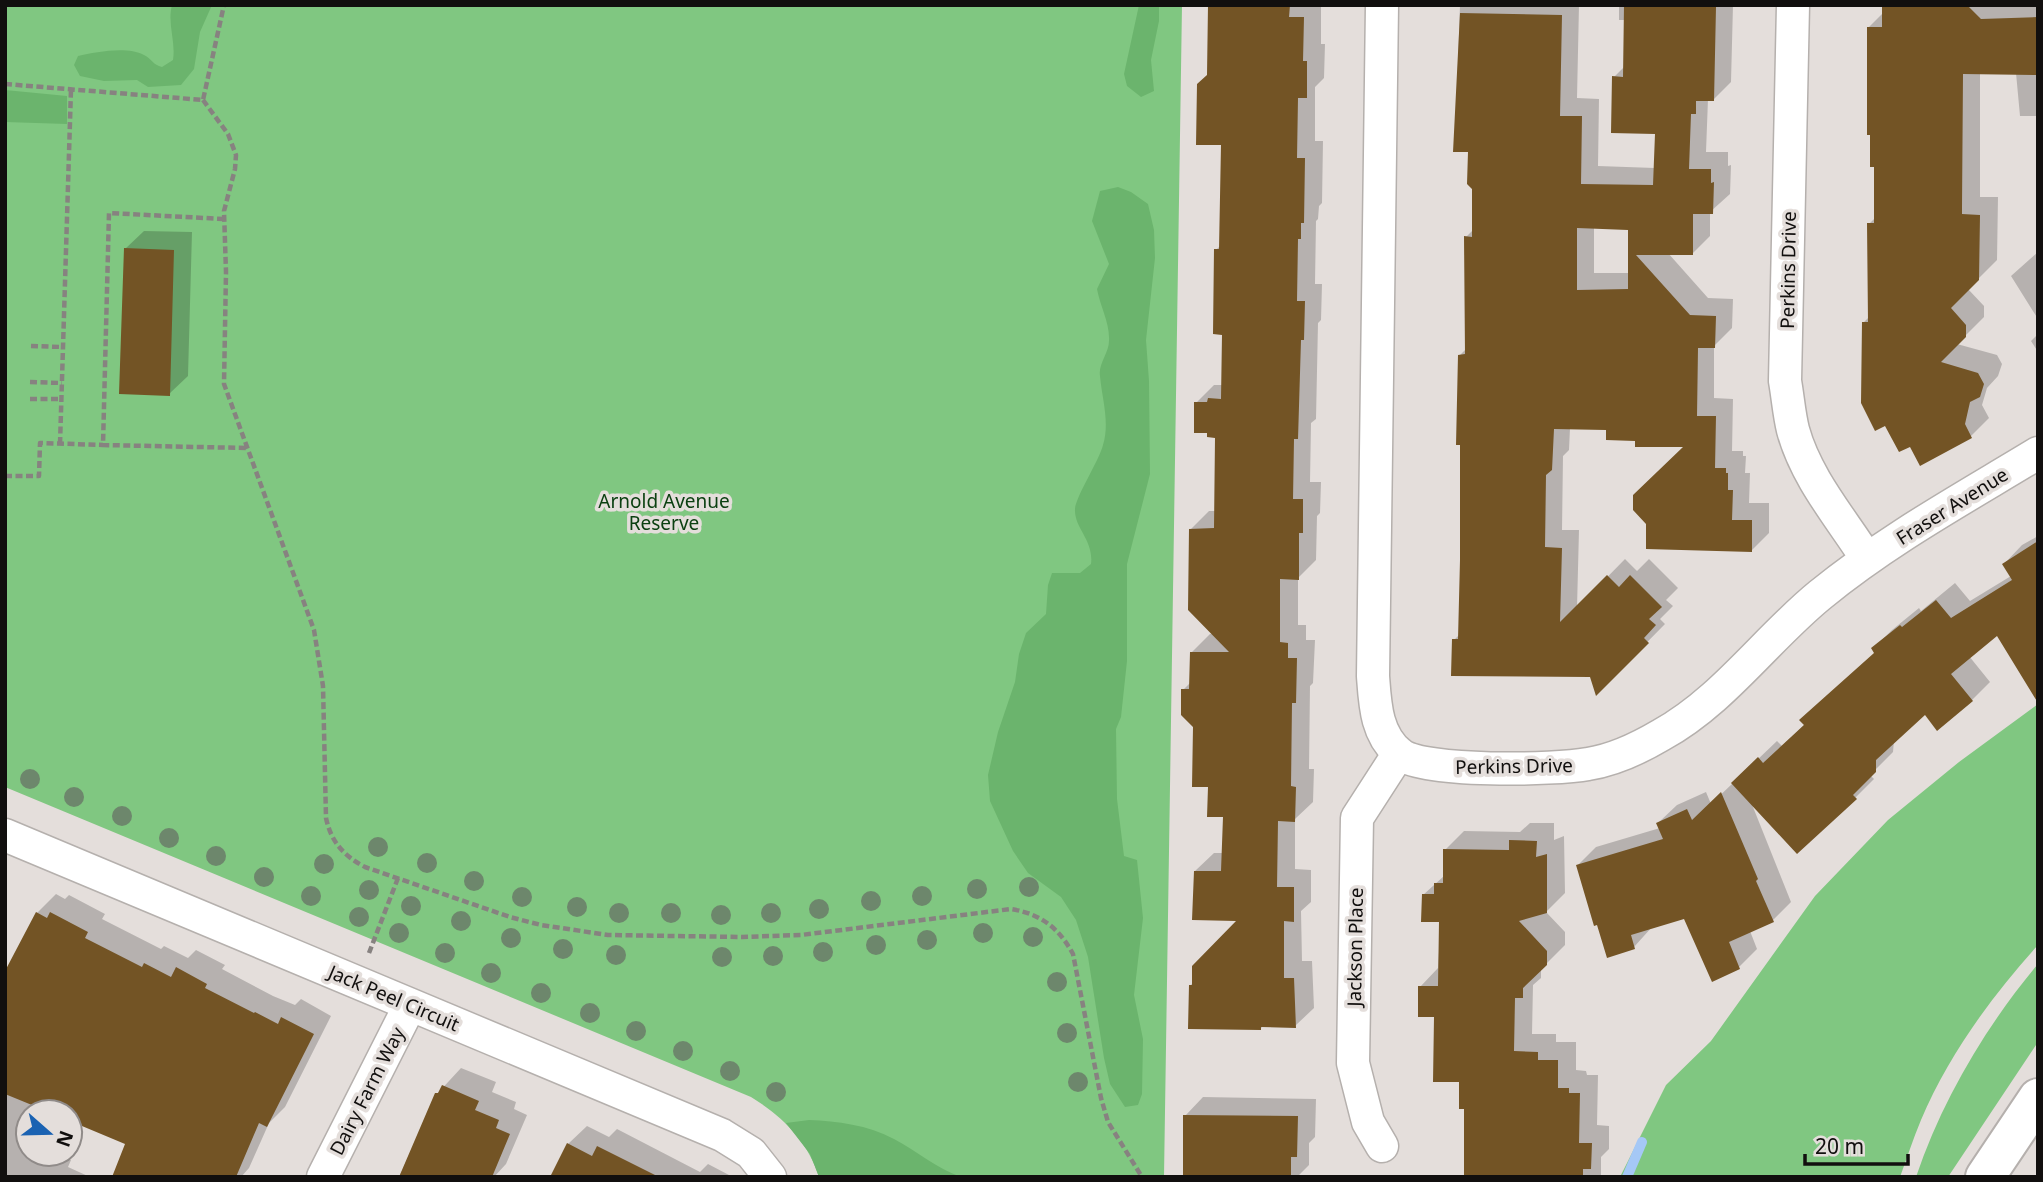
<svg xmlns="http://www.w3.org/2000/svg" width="2043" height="1182" viewBox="0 0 2043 1182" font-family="'Noto Sans',sans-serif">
<rect width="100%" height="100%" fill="#e4dedb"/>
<path fill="#80c781" d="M5 5H1182L1164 1177H819C808 1141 782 1116 751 1097L5 787Z
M2038 704V945C1991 997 1948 1056 1921 1120 1913 1139 1907 1158 1900 1177H1620L1666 1085 1711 1041 1815 896 1888 820 1959 762Z
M2038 964V1042L1948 1177H1916C1942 1100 1986 1026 2038 964Z"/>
<path fill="#6bb46d" d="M172 5H212L200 32 194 69 181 85 148 87 137 80 104 81 80 76 74 65 78 56C96 52 127 46 144 55 152 59 153 65 162 67L173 60C176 41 167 24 172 5Z
M1139 5H1159V21L1151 60 1154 91 1141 97 1127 86 1124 74Z
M5 90 67 96V124L5 122Z
M1118 187 1131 192 1148 204 1154 230 1155 258 1146 340 1149 381 1150 474 1127 564V661L1121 717 1116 729 1117 799 1124 856 1137 860 1143 918 1134 995 1143 1039 1142 1094 1138 1105 1125 1107 1110 1084 1104 1058 1088 957 1076 920 1061 897 1028 873 1013 851 990 801 988 775 998 732 1015 682 1019 654 1026 633 1046 614 1048 585 1052 573H1080L1091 564C1094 540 1074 528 1075 509 1076 496 1099 461 1103 445 1110 422 1102 399 1100 376 1098 364 1109 353 1109 341 1110 323 1100 306 1097 289L1109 264 1092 221 1100 191Z
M809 1120C837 1121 868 1125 894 1139 917 1151 936 1168 961 1177H819L810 1154 786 1123Z"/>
<path fill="#0003" fill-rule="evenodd" d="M1210 5H1321V44H1325L1324 78 1315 87V141H1323L1322 203 1319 206 1318 219 1316 221 1315 284H1322L1321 320 1318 323 1316 419 1311 423 1310 482H1321L1320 513 1317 516 1316 560 1298 578V625H1306V640H1315L1313 683 1310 686 1309 769H1314L1313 802 1295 819V869L1311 870V902L1301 911 1302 961H1312L1314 1008 1295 1026 1264 1025 1261 1028 1191 985 1240 919 1195 871 1214 853H1224L1225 816 1209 785 1183 690 1191 682 1192 652 1210 634H1214L1191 529 1209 511H1216L1217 436 1196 403 1214 385H1223L1224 333 1216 250 1221 245 1223 143 1209 75Z
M1460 5H1579L1577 98 1599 99 1598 166 1655 168 1657 132 1614 77 1625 66 1626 20H1619V5H1733L1731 82 1713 100 1708 99 1706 152H1728V166L1731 165 1730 194 1710 212V236L1692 254 1668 253 1708 298 1733 299 1732 328 1714 346V398L1733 399 1732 451H1743V456H1746L1745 473H1750L1749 503H1769V533L1751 551 1647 547 1686 446 1637 439 1608 428H1570L1569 450 1563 456 1562 530H1579L1577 608 1625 559 1637 571 1649 559 1678 588 1666 600 1673 606 1660 619 1665 624 1597 693 1591 675 1454 640 1460 634 1462 560 1460 355 1467 348 1466 237 1473 230 1474 188 1470 150H1455ZM1594 227 1630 228V273H1594Z
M1884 5H2038V116H2020L2016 73H1980V197H1998L1997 260 1968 289 1984 306V317L1957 344 1997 355 2002 364 1998 376 1987 388 1982 405 1989 418 1971 436 1911 444 1863 323 1870 316 1869 224 1876 217V165L1868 28 1884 12Z
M144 231 192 232 188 376 169 394 125 249Z
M2038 252V319L2011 276Z
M2038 334V352L2031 341Z
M2038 536V666L1997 634 1969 656 1990 682 1972 700 1925 712 1894 741 1893 752 1870 775 1874 779 1855 798 1751 802 1791 902 1773 920 1750 931 1757 949 1739 967 1685 917 1652 927 1634 947 1578 865 1596 847 1660 828 1658 823 1677 805 1706 792 1711 804 1777 741 1782 746 1805 724 1876 652 1873 649 1892 630 1919 608 1921 611 1955 583 1970 601 2011 576 2004 564 2022 545Z
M1530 823H1554V840L1564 836 1565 893 1546 912 1565 932V945L1541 969V978L1533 985 1532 1034H1556V1042H1576V1070L1586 1071 1587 1075H1598L1597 1125 1609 1126V1149L1601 1157V1177H1465L1466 1108 1461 1081 1436 1015 1420 987 1438 968 1441 920 1423 895 1444 876 1445 850 1464 831 1520 832Z
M56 894 65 899 69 895 105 914 102 919 161 949 164 946 188 958 196 950 225 965 222 969 273 996 295 1005 301 999 331 1016 285 1107 269 1123 249 1168 241 1177H114L128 1143 70 1119V1112H28V1154H55L71 1160 68 1167 90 1177H5V975L37 913Z
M461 1068 496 1082 492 1092 516 1102 514 1109 527 1115 506 1164 494 1177H399L437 1094Z
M1203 1097 1316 1099 1315 1137 1309 1143V1165L1297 1177H1187L1185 1116Z
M587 1126 609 1137 617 1129 700 1172 708 1164 729 1175 728 1177H552L568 1144Z"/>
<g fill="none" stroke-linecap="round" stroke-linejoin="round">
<path stroke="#a5c8f6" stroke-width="10" d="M1627 1177 1642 1142"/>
</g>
<path fill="#735425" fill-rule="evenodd" d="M1208 5H1290L1289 17H1304L1303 61H1307V98H1298L1297 158H1305L1304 223H1301V239H1298L1297 301H1305L1304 340H1301L1298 439H1294L1293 499H1303V533H1299V580L1280 579V642L1288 643V658H1297L1296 703H1292L1291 786 1296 787 1295 822 1278 821 1277 887H1294V922L1284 921V978H1294L1296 1028 1261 1027V1030L1188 1029 1189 985H1192V966L1236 921 1192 920 1194 871H1221L1223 817H1207L1208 787H1192L1193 727 1181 715V689H1189L1190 652H1229L1188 610 1189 529 1214 528 1215 438 1207 437V433H1194V402H1207L1208 398 1221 399 1222 335 1213 334 1214 249H1219L1221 145H1196L1197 84 1207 75Z
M1624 5H1714L1716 7 1714 101H1696V114H1691L1689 169H1711V183L1714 182 1713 214H1693V255H1636L1690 315 1716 316 1715 348H1698L1697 416H1716L1715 468H1726V473H1728V490H1733L1732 520H1752V552L1646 549V524L1633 510V495L1683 447H1635V441L1606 440V430L1554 429 1552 470 1546 475 1545 547 1562 548 1560 622 1607 575 1619 587 1630 575 1662 607 1649 619 1656 625 1644 638 1649 643 1596 696 1590 677 1451 676 1452 639H1458L1460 560V445H1456L1458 355 1465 354 1464 236 1472 237V189L1467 184 1468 152H1453L1460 13 1562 15 1560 116H1582L1581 184 1653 185 1655 134 1611 133 1612 76 1623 77ZM1577 228 1628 230V289L1577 290Z
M1882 5H1967L1981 19 2038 17V75L1963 74 1962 206V214L1980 215 1979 280 1951 308 1966 325V337L1941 362 1978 373 1984 384 1980 397 1970 402 1965 424 1972 438 1920 466 1910 447 1899 452 1885 426 1875 431 1861 403 1862 322H1868L1867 223H1874V167H1870V135H1867V27H1882Z
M124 248 174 250 170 396 119 394Z
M2038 541V703L1997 636 1951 674 1973 701 1937 731 1925 715 1876 760V772L1853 795 1857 799 1797 854 1731 783 1758 757 1763 763 1804 725 1799 720 1874 653 1871 648 1900 625 1902 627 1936 600 1951 618 2012 580 2002 564Z
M1721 792 1758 879 1756 881 1774 922 1729 942 1740 969 1712 982 1684 919 1631 935 1635 949 1607 958 1597 925 1594 926 1576 865 1663 839 1656 823 1687 809 1692 820Z
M1509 840 1537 841 1536 857 1547 854V913L1519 921 1547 951V965L1523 988V998H1515L1514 1051 1538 1052V1060H1558V1088H1569V1093H1580L1579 1143H1592L1591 1169H1583V1177H1464V1109H1459V1082H1433L1434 1017H1418V986H1438L1439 922H1421L1422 894H1434V883H1443V849L1509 850Z
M36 912 47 918 50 912 88 932 85 938 142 967 144 963 171 977 176 967 207 984 205 988 254 1013 255 1012 278 1024 281 1017 314 1034 267 1127 259 1123 236 1177H112L125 1144 70 1121V1112H49L5 1094V971Z
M442 1085 479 1101 475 1110 499 1120 496 1128 510 1134 492 1177H399L435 1093H438Z
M1183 1115 1298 1116 1297 1157H1291V1177H1183Z
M567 1143 592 1156 597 1146 659 1177H550Z"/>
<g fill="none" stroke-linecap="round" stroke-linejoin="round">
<defs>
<path id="street" d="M1382 5 1373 676C1375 704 1376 735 1400 754 1424 773 1555 770 1588 764 1614 760 1639 748 1661 735 1723 701 1766 639 1820 595 1887 540 1964 498 2038 453
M1793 5 1785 381C1788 398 1789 414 1793 430 1806 478 1841 518 1867 559
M5 835 722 1135 751 1153 770 1177
M1382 1146 1368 1122 1353 1063 1357 818 1399 753
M323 1177 410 1005"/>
<path id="primary" d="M1985 1177 2038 1098"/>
</defs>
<use href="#street" stroke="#b5b0ad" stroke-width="35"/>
<use href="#primary" stroke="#b5b0ad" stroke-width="42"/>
<path stroke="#878280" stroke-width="4.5" stroke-dasharray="7 3.5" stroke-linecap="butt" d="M5 84 203 100 224 5
M203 100 228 134 236 155 235 169 224 211 226 272 224 384 314 630 323 686 326 818C331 842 344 856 365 867L510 917 541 925 608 935 742 937 801 935 1011 909C1041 914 1059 928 1073 954L1101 1098 1108 1122 1142 1177
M224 219 109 213 103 445 247 448
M31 346 63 347
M30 382 62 383
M30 399H61
M60 444 71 89
M5 476H39L40 443 103 445
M369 953 398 878"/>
<use href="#street" stroke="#fff" stroke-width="32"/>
<use href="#primary" stroke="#fff" stroke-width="38"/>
</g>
<g fill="#6d876c">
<circle cx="30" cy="779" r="10"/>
<circle cx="74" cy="797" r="10"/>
<circle cx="122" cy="816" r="10"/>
<circle cx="169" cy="838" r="10"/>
<circle cx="378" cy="847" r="10"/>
<circle cx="216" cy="856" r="10"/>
<circle cx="427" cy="863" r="10"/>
<circle cx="324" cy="864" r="10"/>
<circle cx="264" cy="877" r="10"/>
<circle cx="474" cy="881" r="10"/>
<circle cx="1029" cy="887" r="10"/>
<circle cx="977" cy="889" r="10"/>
<circle cx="369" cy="890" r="10"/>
<circle cx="311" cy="896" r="10"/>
<circle cx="922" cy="896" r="10"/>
<circle cx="522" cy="897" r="10"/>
<circle cx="871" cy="901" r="10"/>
<circle cx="411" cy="906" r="10"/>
<circle cx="577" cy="907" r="10"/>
<circle cx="819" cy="909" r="10"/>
<circle cx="619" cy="913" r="10"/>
<circle cx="671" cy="913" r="10"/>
<circle cx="771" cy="913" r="10"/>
<circle cx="721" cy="915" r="10"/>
<circle cx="359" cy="917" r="10"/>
<circle cx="461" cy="921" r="10"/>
<circle cx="399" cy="933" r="10"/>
<circle cx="983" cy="933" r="10"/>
<circle cx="1033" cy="937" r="10"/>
<circle cx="511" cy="938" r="10"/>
<circle cx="927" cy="940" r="10"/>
<circle cx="876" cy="945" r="10"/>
<circle cx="563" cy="949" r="10"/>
<circle cx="823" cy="952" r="10"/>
<circle cx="445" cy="953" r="10"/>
<circle cx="616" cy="955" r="10"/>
<circle cx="773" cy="956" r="10"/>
<circle cx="722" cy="957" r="10"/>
<circle cx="491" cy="973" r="10"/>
<circle cx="1057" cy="982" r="10"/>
<circle cx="541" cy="993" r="10"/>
<circle cx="590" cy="1013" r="10"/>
<circle cx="636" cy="1031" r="10"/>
<circle cx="1067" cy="1033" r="10"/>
<circle cx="683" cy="1051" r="10"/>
<circle cx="730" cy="1071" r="10"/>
<circle cx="1078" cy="1082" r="10"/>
<circle cx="776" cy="1092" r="10"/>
</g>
<g text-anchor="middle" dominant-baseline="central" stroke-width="7" stroke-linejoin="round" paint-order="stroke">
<g font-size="19" fill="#110f0e" stroke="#e4dedb">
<text transform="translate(1788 270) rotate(-89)">Perkins Drive</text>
<text transform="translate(1952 506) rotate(-32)">Fraser Avenue</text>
<text transform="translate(1514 766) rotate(-1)">Perkins Drive</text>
<text transform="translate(1355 947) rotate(-89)">Jackson Place</text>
<text transform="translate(394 998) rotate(23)">Jack Peel Circuit</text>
<text transform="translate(367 1091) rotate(-63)">Dairy Farm Way</text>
</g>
<g font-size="19" fill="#0b4011" stroke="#e4dedb">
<text x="664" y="501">Arnold Avenue<tspan x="664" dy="22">Reserve</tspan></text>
</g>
</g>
<rect width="2043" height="1182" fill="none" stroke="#110f0e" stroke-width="14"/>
<g transform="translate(49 1133) rotate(110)"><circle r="33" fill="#e4dedb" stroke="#908b89" stroke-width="2"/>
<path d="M0-5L12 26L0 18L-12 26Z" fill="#1a62b2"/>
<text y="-10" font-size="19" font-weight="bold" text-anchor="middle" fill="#110f0e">N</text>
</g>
<path d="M1805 1154v10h103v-10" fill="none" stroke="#110f0e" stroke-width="3.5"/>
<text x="1815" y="1154" font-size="21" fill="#110f0e" stroke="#e4dedb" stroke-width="5" paint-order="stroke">20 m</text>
</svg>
